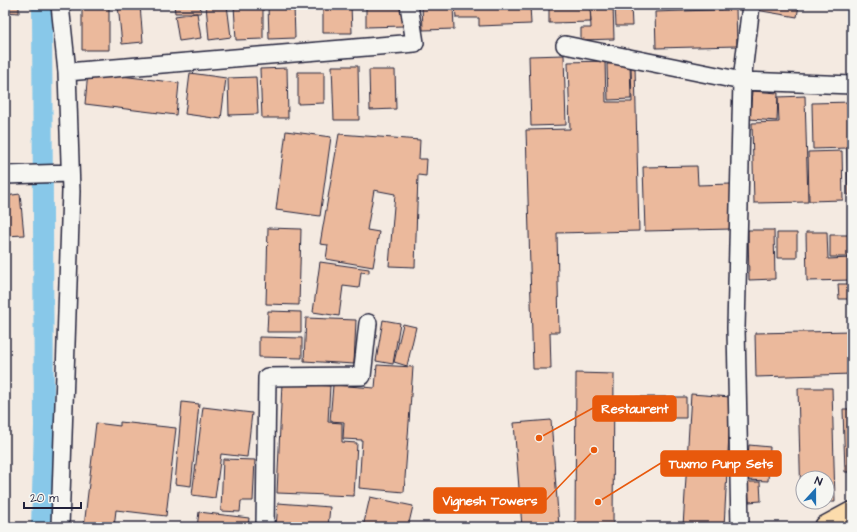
<svg xmlns="http://www.w3.org/2000/svg" width="857" height="532" viewBox="0 0 857 532" font-family="'Architects Daughter',sans-serif">
<rect width="100%" height="100%" fill="#f4eae1"/>
<filter id="ink" filterUnits="userSpaceOnUse"><feTurbulence type="fractalNoise" baseFrequency=".025" numOctaves="2"/><feDisplacementMap in="SourceGraphic" scale="8" xChannelSelector="R" yChannelSelector="G"/><feConvolveMatrix kernelMatrix="1 2 1 2 8 2 1 2 1" color-interpolation-filters="sRGB"/></filter>
<g filter="url(#ink)">
<g fill="none" stroke-linecap="round" stroke-linejoin="round">
<path stroke="#88c8e9" stroke-width="20" d="M41 527 44 426 42 5"/>
</g>
<path fill="#ebb99c" stroke="#22223b" d="M5 5H19V13L5 12Z
M118 5H140L143 42 122 44Z
M174 5H200L201 13H175Z
M206 5H227L231 37 209 40Z
M234 5H263V39L236 40Z
M268 5H294L295 38 269 39Z
M323 5H351L352 33H323Z
M366 5H404V26L366 27Z
M422 5H453L454 29 423 30Z
M455 5H530L531 24 479 26V18H456Z
M549 5H590L591 22 549 23Z
M590 5H613L614 39 581 40V28H591Z
M615 5H631L632 26H616Z
M756 5H799L797 17 756 10Z
M82 8H109V50H82Z
M736 9 737 46 656 48 655 12Z
M197 13 201 38 179 41 175 16Z
M564 55 566 125 531 126 529 56Z
M605 61 606 102H632L631 67H635L639 231 557 233 559 332H550L551 369H533L526 130 570 129 568 62Z
M630 63 631 99 608 100 607 64Z
M332 66H358L359 120H334Z
M287 68 288 118H262L260 69Z
M369 70H395L396 109 370 110Z
M88 72 179 83 176 115 85 104Z
M298 72H324V103L298 104Z
M190 73 226 78 221 119 185 114Z
M256 77 258 114 229 115 228 78Z
M752 91 778 93 777 121 750 119Z
M805 96 808 202 754 203 752 123 779 122 778 97Z
M852 102V195H848L847 148 813 149 812 103Z
M286 131 331 137 320 216 276 210Z
M339 134 420 140 419 159H427L426 176 418 175 415 267 389 266 395 194 374 190 367 230 379 232 373 267 326 259 328 245 320 244Z
M842 151 843 200 809 201 808 152Z
M697 166 698 185 731 184 732 229 645 231 643 167Z
M20 194 24 235 5 236V196Z
M268 228 301 229 299 305 266 304Z
M748 230H774L775 279 749 280Z
M806 232H827L828 259 852 258V280L807 281Z
M777 233H797V258H777Z
M830 235H852V257H830Z
M320 262 369 269V273L361 272 359 288 343 286 339 316 313 312Z
M838 284H852V299H839Z
M268 311 301 312V332H267Z
M306 318 356 320 354 364 304 361Z
M383 320 400 323 393 364 376 361Z
M403 324 416 327 407 366 394 362Z
M852 331V374L756 377 755 333Z
M259 337 302 338V358L259 357Z
M377 365 413 367 404 492 359 488 362 440 343 439 344 422 330 421 333 385 375 388Z
M576 373 614 374 613 527H575Z
M282 383 330 386 328 422 342 423V442L357 443 354 496 277 493Z
M798 388H832L835 502H827V478H803V502H817H801Z
M691 394 731 397 724 527H683Z
M636 397H686V418H636Z
M182 402 199 404 191 486 175 484Z
M203 407 252 413 247 457 221 454 215 498 192 495Z
M843 409H852V472H845Z
M551 420 559 527H522L514 423Z
M120 422 176 428 166 516 116 510 114 527H84L96 423 120 426Z
M749 445 770 447 768 481 746 480Z
M223 459 255 460 253 501H241L240 512 221 511Z
M748 482H760L761 501 749 502Z
M370 497 413 506 408 527H363Z
M278 503 330 507 328 527H276Z
M199 512 249 518 248 527H197Z"/>
<g fill="none" stroke-linecap="round" stroke-linejoin="round">
<defs>
<path id="minor" d="M565 45 742 81 852 85
M67 72 415 43 409 5
M5 175 70 173
M60 527 71 191 67 72 60 5
M265 527 267 377 362 376 368 323
M740 527 736 328 742 81 751 5"/>
<path id="trunk" d="M826 527 852 513"/>
</defs>
<use href="#minor" stroke="#22223b" stroke-width="20"/>
<use href="#trunk" stroke="#22223b" stroke-width="25"/>
<use href="#minor" stroke="#f6f6f2" stroke-width="17"/>
<use href="#trunk" stroke="#fcdcac" stroke-width="22"/>
</g>
</g>
<path fill="none" stroke="#e8590c" stroke-width="1.5" d="M539 438L593 408M598 502L661 463M594 450L546 500"/>
<g fill="#e8590c" stroke="#f6f6f2" stroke-width="1.5">
<circle cx="539" cy="438" r="4"/>
<circle cx="598" cy="502" r="4"/>
<circle cx="594" cy="450" r="4"/>
</g>
<g fill="#e8590c" stroke="#e8590c" stroke-width="1.5">
<rect x="593" y="396" width="83" height="25" rx="4"/>
<rect x="661" y="451" width="120" height="25" rx="4"/>
<rect x="434" y="488" width="112" height="25" rx="4"/>
</g>
<g font-size="13" text-anchor="middle" font-weight="bold" fill="#fff">
<text x="635" y="413">Restaurent</text>
<text x="721" y="468">Tuxmo Punp Sets</text>
<text x="490" y="505">Vignesh Towers</text>
</g>
<rect width="857" height="532" fill="none" stroke="#f6f6f2" stroke-width="20"/>
<rect x="10" y="10" width="837" height="512" fill="none" stroke="#22223b" stroke-width="1.5" filter="url(#ink)"/>
<g transform="translate(815 490) rotate(21)"><circle r="19" fill="#f6f6f2" stroke="#a1a1a9"/>
<path d="M0-3L7 15L0 10L-7 15Z" fill="#1f6fb2"/>
<text y="-6" font-size="11" font-weight="bold" text-anchor="middle" fill="#22223b">N</text>
</g>
<path d="M24 502v6h57v-6" fill="none" stroke="#22223b" stroke-width="2"/>
<text x="30" y="502" font-size="12" fill="#22223b" stroke="#f6f6f2" stroke-width="3" paint-order="stroke">20 m</text>
</svg>
